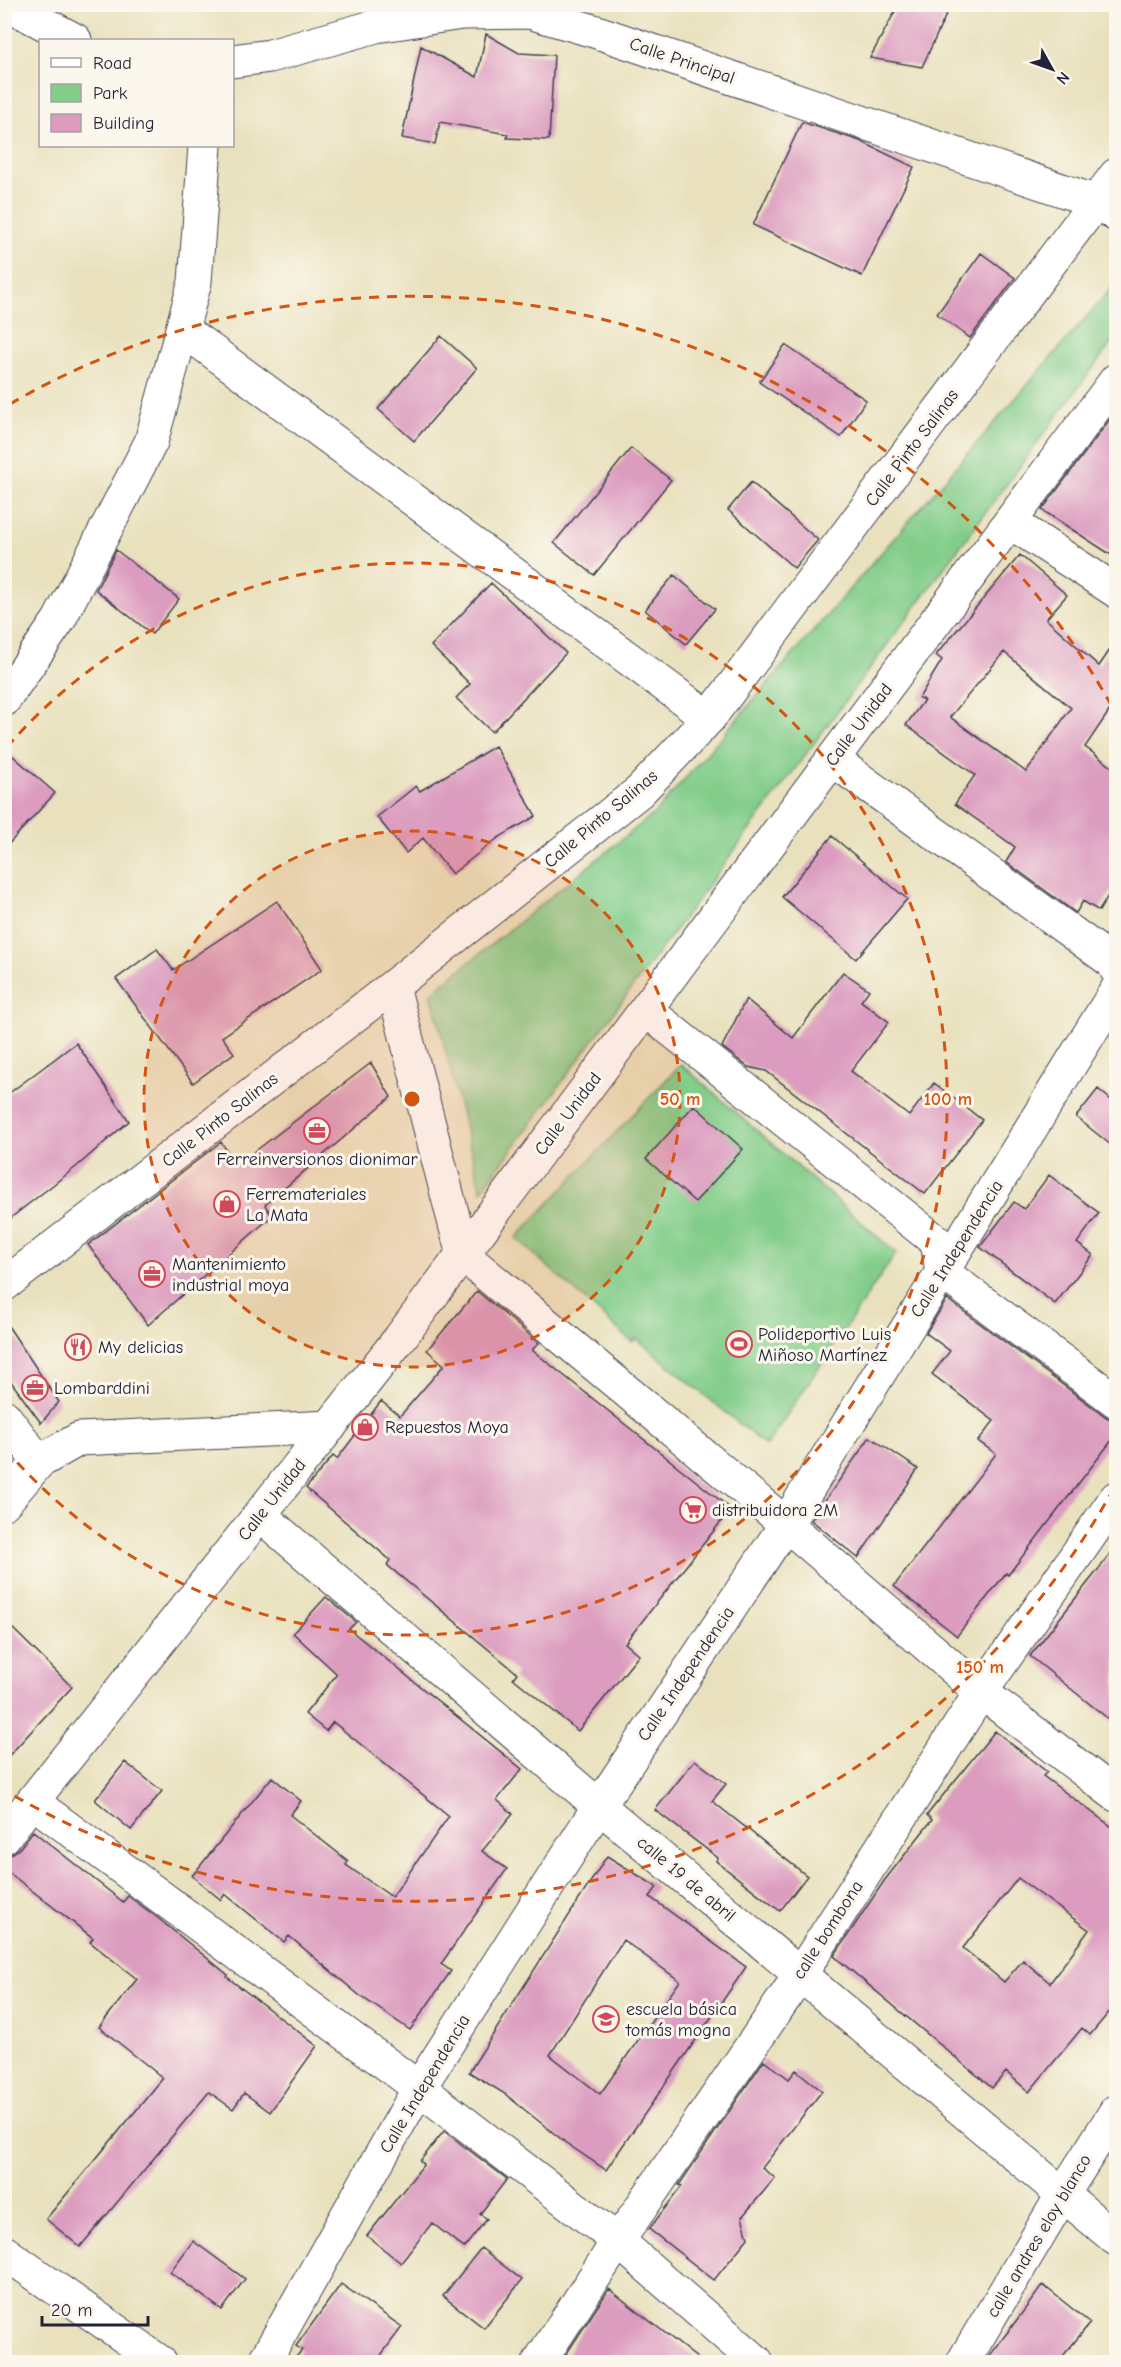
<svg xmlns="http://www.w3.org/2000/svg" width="1121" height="2367" viewBox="0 0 1121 2367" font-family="'Comic Neue',sans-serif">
<rect width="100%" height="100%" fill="#fbf7ec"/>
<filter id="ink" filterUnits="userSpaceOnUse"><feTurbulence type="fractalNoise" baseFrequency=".0167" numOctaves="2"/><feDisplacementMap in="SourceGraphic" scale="12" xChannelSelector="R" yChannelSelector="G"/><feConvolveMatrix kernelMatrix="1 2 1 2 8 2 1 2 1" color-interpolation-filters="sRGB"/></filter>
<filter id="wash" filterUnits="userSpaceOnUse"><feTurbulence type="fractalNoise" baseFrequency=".008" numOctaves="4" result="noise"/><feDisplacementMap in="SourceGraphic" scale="24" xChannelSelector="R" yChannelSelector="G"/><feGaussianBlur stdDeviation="1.35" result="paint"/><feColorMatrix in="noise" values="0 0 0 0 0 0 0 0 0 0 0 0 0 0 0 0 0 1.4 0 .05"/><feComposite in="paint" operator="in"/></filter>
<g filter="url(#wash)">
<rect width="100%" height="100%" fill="#e9e1be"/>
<path fill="#83cd8a" stroke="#527862" stroke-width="1.5" d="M1116 283V337L481 1191 431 993 656 812Z
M681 1064 896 1253 766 1446 636 1338 632 1342 516 1238Z"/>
<g id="blocks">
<path fill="#dc9cbf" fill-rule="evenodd" d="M899 4H951L922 67 870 58Z
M486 34 519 53 554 55 549 140 507 138 508 134 440 122 435 144 402 138 421 46 477 77Z
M802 122 860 141 914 167 862 276 753 225Z
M981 253 1015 278 970 338 937 314Z
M441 336 477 368 414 441 378 409Z
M785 345 866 400 841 437 759 382Z
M1116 411V558L1042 510Z
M631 448 671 480 594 575 554 543Z
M751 482 818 540 794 568 728 510Z
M116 550 179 599 152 634 96 590Z
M1020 555 1067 595 1046 619 1099 666 1116 641V701L1085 747 1116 770V883L1099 911 1083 901 1076 913 1006 862 1015 847 955 804 975 775 906 725 924 700 919 698 942 660 936 655ZM1004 652 1071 708 1026 772 950 717Z
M674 575 715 609 686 644 645 610Z
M491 583 566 653 492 732 456 698 470 684 431 646Z
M495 746 536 816 498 838 452 874 423 838 406 853 377 817 416 786 420 791Z
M4 748 55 793 4 849Z
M832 836 907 899 856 959 782 897Z
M277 901 322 969 222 1037 234 1053 193 1083 116 979 157 949 173 970Z
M843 972 869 990 861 1001 889 1022 851 1071 909 1116 934 1083 982 1120 925 1194 766 1071 748 1067 722 1047 746 999 793 1038Z
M76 1043 129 1121 76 1167 4 1223V1097Z
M371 1063 391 1097 265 1205 272 1216 148 1325 88 1245 221 1142 237 1165Z
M1098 1089 1116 1104V1149L1076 1117Z
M694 1105 743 1149 695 1202 646 1159Z
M1049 1175 1099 1213 1077 1243 1093 1255 1055 1304 980 1247 1014 1202 1024 1209Z
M477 1291 539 1343 532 1350 731 1509 625 1643 639 1655 578 1731 513 1678 517 1673 387 1565 390 1560 306 1488 333 1456 337 1459 381 1401 400 1416 444 1365 427 1350Z
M947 1299 1105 1416 1116 1422V1435L1008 1575 1006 1573 957 1636 894 1586 996 1454 978 1441 994 1421 932 1374 950 1351 926 1333Z
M4 1320 59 1402 41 1423 4 1372Z
M870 1437 918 1469 858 1558 811 1520Z
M1116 1547V1725L1030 1656Z
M326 1597 356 1622 349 1629 522 1769 497 1800 513 1814 482 1851 507 1869 441 1964 451 1971 410 2030 359 1995 289 1936 284 1942 225 1894 221 1900 192 1876 272 1777 301 1801 290 1815 348 1861 346 1865 392 1897 449 1816 333 1722 326 1731 305 1714 337 1674 293 1633Z
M4 1620 72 1687 4 1761Z
M995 1731 1047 1772 1043 1776 1116 1830V2004L1090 2035 1082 2028 1029 2092 1006 2072 992 2088 834 1956 884 1881 932 1820 927 1815ZM1018 1878 1089 1930 1050 1983 1023 1960 1004 1982 963 1948Z
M695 1760 726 1784 712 1801 807 1876 780 1911 716 1861 718 1858 655 1810Z
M125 1762 162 1791 131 1830 95 1800Z
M33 1831 123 1902 128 1896 154 1915 228 1975 227 1977 317 2046 270 2112 244 2093 233 2109 209 2092 80 2247 46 2219 163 2078 99 2027 137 1979 90 1942 93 1938 4 1869V1859L19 1849Z
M607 1856 657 1887 650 1897 746 1967 606 2170 566 2143 505 2094 469 2072ZM623 1940 680 1981 600 2094 550 2055Z
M764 2060 789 2079 796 2070 822 2091 762 2168 775 2178 742 2217 748 2238 714 2280 649 2229 682 2186 679 2185Z
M444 2131 507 2179 480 2214 487 2219 464 2248 432 2223 401 2263 367 2236 424 2164 420 2161Z
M193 2241 245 2279 222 2310 170 2272Z
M481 2248 522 2280 484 2328 443 2296Z
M341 2284 402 2327 376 2362H292L302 2350 296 2346Z
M1043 2285 1090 2323 1058 2362H985Z
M609 2289 702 2362H561Z"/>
</g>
</g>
<g filter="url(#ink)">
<use href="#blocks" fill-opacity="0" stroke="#403f4f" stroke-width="1.5"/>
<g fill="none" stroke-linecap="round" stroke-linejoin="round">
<defs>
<path id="minor" d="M7 4 75 40
M232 61 270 56 376 26 462 13 529 12 597 32 1097 202 1116 215
M182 329 709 718
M1010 522 1116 591
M4 700 59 620 151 442 195 282 205 146
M833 760 1114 963 1116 969
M393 986 463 1255 786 1524 981 1692 1116 1795
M646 1010 937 1242 942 1272 1116 1401
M4 1285 393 986 640 791 709 718 1116 175
M4 1416 39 1462
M4 1503 39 1462 79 1439 330 1427
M260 1515 599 1806 1116 2239
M34 1803 419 2088 618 2241 757 2362
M4 1837 400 1338 1116 380
M4 2252 160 2362
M264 2362 419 2088 599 1806 786 1524 1116 991
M539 2362 618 2241 800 1975 981 1692 1116 1498
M963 2362 1063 2194 1116 2111"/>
</defs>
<use href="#minor" stroke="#403f4f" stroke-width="35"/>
<use href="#minor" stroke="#fff" stroke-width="33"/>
</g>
</g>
<circle cx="412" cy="1099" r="268" fill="#d45411" fill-opacity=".12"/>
<g fill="none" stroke="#d45411" stroke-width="3" stroke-dasharray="10 8">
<circle cx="412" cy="1099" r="268"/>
<path d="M7 747A536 536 0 1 1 7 1451"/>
<path d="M1114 1488A803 803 0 0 1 11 1794M10 404A803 803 0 0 1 1114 710"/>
</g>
<defs>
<symbol id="office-ring" viewBox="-11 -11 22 22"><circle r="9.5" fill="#fbf7ec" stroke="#d1495b" stroke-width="1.5"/><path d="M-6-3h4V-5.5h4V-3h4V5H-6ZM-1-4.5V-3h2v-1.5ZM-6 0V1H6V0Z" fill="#d1495b"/></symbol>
<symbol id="shop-ring" viewBox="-11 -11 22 22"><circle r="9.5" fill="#fbf7ec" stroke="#d1495b" stroke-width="1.5"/><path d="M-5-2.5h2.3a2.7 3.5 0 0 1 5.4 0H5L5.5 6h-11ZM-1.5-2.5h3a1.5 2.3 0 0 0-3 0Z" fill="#d1495b"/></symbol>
<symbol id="stadium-ring" viewBox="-11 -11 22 22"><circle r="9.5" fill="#fbf7ec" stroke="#d1495b" stroke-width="1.5"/><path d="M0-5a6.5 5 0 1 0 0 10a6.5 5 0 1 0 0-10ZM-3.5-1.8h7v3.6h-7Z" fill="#d1495b"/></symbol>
<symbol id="restaurant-ring" viewBox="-11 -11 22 22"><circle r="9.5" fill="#fbf7ec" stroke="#d1495b" stroke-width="1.5"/><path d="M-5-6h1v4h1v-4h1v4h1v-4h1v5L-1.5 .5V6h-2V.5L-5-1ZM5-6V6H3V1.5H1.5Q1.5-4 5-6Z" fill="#d1495b"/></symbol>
<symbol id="supermarket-ring" viewBox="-11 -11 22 22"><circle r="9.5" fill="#fbf7ec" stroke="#d1495b" stroke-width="1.5"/><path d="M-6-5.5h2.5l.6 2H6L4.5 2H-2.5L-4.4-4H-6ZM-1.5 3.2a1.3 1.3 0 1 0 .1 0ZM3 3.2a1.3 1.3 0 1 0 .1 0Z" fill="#d1495b"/></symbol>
<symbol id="school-ring" viewBox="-11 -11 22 22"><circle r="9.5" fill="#fbf7ec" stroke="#d1495b" stroke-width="1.5"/><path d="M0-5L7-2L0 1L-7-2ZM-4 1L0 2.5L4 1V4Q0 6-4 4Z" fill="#d1495b"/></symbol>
</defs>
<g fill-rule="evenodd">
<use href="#office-ring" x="302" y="1116" width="30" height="30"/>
<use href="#shop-ring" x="212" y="1189" width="30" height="30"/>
<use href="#office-ring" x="137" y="1259" width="30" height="30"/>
<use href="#stadium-ring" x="724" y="1329" width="30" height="30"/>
<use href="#restaurant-ring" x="63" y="1332" width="30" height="30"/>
<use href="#office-ring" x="20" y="1373" width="30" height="30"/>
<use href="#shop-ring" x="350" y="1412" width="30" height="30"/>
<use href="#supermarket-ring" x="678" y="1495" width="30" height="30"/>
<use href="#school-ring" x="591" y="2004" width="30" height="30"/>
</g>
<g text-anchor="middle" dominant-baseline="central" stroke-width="6" stroke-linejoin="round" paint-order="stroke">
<g font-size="18" fill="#22223b" stroke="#fbf7ec">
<text transform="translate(682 61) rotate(19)">Calle Principal</text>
<text transform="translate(912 448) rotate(-53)">Calle Pinto Salinas</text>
<text transform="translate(859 725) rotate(-53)">Calle Unidad</text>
<text transform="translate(601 819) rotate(-40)">Calle Pinto Salinas</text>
<text transform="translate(568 1114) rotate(-53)">Calle Unidad</text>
<text transform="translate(220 1120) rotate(-38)">Calle Pinto Salinas</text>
<text transform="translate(957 1249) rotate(-58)">Calle Independencia</text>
<text transform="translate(272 1500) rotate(-52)">Calle Unidad</text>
<text transform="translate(686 1674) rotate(-56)">Calle Independencia</text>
<text transform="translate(686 1879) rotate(40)">calle 19 de abril</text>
<text transform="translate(828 1930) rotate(-57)">calle bombona</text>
<text transform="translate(425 2084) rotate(-59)">Calle Independencia</text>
<text transform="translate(1039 2236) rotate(-59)">calle andres eloy blanco</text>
</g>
<g font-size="18" fill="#22223b" stroke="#fbf7ec" text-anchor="start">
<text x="317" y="1159" text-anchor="middle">Ferreinversionos dionimar</text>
<text x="246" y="1194">Ferremateriales<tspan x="246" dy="21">La Mata</tspan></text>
<text x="172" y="1264">Mantenimiento<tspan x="172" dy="21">industrial moya</tspan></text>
<text x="758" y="1334">Polideportivo Luis<tspan x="758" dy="21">Miñoso Martínez</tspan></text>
<text x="98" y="1347">My delicias</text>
<text x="54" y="1388">Lombarddini</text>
<text x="385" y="1427">Repuestos Moya</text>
<text x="712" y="1510">distribuidora 2M</text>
<text x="626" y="2009">escuela básica<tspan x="626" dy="21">tomás mogna</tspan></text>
</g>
</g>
<circle cx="412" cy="1099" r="9" fill="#d45411" stroke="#fbf7ec" stroke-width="3"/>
<g font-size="18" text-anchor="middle" font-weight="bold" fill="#d45411" stroke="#fbf7ec" stroke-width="6" stroke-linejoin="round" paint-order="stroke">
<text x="680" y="1105">50 m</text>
<text x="948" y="1105">100 m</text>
<text x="980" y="1673">150 m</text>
</g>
<rect width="1121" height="2367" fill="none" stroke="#fbf7ec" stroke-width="24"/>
<rect x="39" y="39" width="195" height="108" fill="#fbf7ec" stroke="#a4a2a5" stroke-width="1.5"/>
<rect x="51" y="58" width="30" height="9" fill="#ffffff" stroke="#a4a2a5" stroke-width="1.5"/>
<text x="93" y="69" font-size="18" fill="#22223b">Road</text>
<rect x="51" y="84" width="30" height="18" fill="#83cd8a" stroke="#a4a2a5" stroke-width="1.5"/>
<text x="93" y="99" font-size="18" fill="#22223b">Park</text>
<rect x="51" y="114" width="30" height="18" fill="#dc9cbf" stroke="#a4a2a5" stroke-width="1.5"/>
<text x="93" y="129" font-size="18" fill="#22223b">Building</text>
<g transform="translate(1052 69) rotate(130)" stroke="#fbf7ec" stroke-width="4.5" paint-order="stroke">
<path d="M0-4.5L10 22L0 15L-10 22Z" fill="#22223b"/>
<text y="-9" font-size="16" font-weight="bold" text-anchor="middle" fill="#22223b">N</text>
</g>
<path d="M42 2316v9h106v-9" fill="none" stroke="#22223b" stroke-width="3"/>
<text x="51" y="2316" font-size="18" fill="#22223b" stroke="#fbf7ec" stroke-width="4.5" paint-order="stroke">20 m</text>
</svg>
